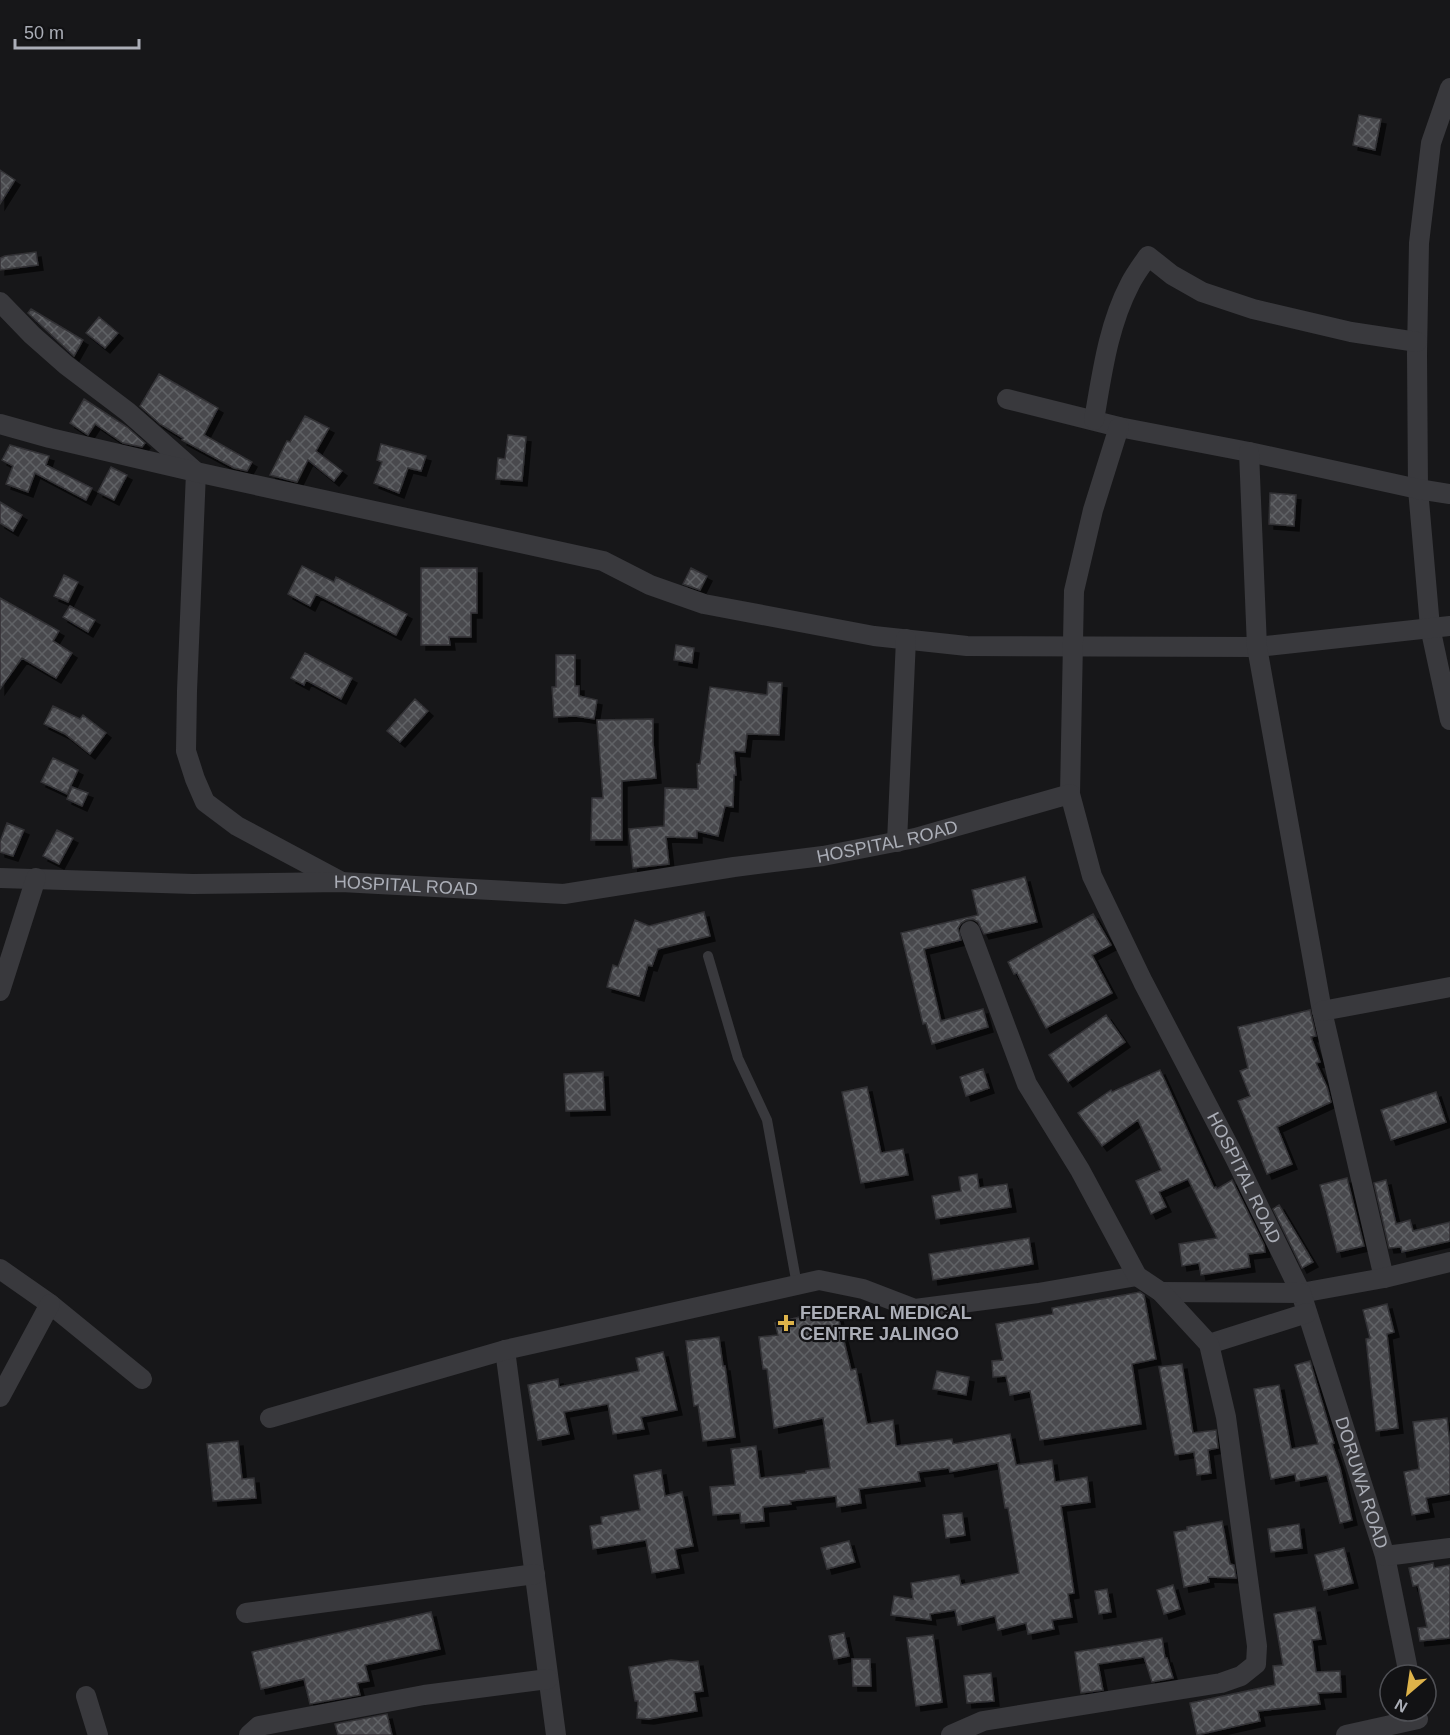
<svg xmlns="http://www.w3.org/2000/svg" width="1450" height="1735" viewBox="0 0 1450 1735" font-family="Arial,sans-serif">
<defs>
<pattern id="building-cross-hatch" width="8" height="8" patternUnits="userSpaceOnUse" patternTransform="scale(1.5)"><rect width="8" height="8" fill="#494a4e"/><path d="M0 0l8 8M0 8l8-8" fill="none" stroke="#616265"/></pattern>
<filter id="shadow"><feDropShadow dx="5" dy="5" stdDeviation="0" flood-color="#0009"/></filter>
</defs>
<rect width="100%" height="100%" fill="#171719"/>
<path fill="url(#building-cross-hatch)" stroke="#323135" stroke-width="1.5" filter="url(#shadow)" d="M1359 115 1381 119 1375 150 1353 145Z
M0 170 15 180 0 204Z
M36 252 38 265 0 270V258L5 256Z
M31 309 83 340 74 356 28 313Z
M99 317 118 333 105 348 86 333Z
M159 374 218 408 204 435 252 462 247 471 234 468 182 440 183 438 160 424 140 406Z
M84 399 127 427 145 443 142 447 123 443 95 424 88 435 70 423Z
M305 416 329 428 316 451 342 471 334 481 308 460 297 482 270 475 287 441 290 442Z
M508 435 526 437 522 481 496 479 498 458 505 459Z
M381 444 426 456 421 471 408 468 399 493 374 483 382 462 377 460Z
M10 445 49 456 46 465 92 488 86 500 35 473 28 492 6 484 13 466 2 460Z
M111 467 127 475 114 500 98 492Z
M1270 493 1296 495 1294 526 1269 524Z
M0 502 22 515 13 531 0 523Z
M302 566 334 582 336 577 407 614 396 635 316 594 310 606 288 594Z
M421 568H477V613H471V637H449L450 645H421Z
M691 568 707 576 700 590 683 584Z
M64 575 78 582 68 602 54 596Z
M0 598 59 631 53 641 72 653 56 678 22 658 0 689Z
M70 606 95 620 88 632 63 617Z
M676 645 694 648 692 663 674 660Z
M305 653 352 678 341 699 306 680 304 685 291 678Z
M556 655H575V686H579V696L597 700 594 719 575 716 554 717 552 687H556Z
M768 682 782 683 779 735 747 734 745 752 734 751 736 775H734L733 807 725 806 718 836 697 831V838L666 837 669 864 633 868 629 829 664 826 665 788 698 789 697 764H700L710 687 767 695Z
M415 699 428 711 400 742 387 731Z
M53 706 80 719 83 715 106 733 90 754 65 734 44 724Z
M653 719V742L656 778 622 781V840H591L592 798H603L597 720Z
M53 758 78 770 67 794 41 782Z
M72 787 88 793 82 806 67 799Z
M7 823 24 830 13 856 0 852V842Z
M57 830 73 838 59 864 43 856Z
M1025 877 1037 922 984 934 978 922 973 919 966 920 961 923 958 928 961 940 924 949 941 1021 983 1009 988 1027 932 1044 926 1023 923 1024 901 933 978 915 972 890Z
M704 912 710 936 658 949 652 966 648 965 639 996 607 987 613 965 618 967 635 920 649 926Z
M1093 914 1111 945 1092 955 1112 993 1046 1028 1017 973 1014 974 1008 962Z
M1310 1010 1316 1036 1311 1037 1320 1062 1316 1063 1327 1087 1331 1102 1277 1127 1292 1164 1267 1174 1238 1101 1250 1096 1240 1071 1248 1068 1238 1027Z
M1106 1015 1125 1042 1068 1082 1049 1055Z
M983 1069 989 1088 966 1096 960 1077Z
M1160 1070 1214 1188 1216 1187 1217 1189 1232 1180 1264 1245 1265 1252 1248 1254 1250 1267 1201 1275 1199 1263 1182 1266 1179 1244 1217 1238 1188 1179 1159 1192 1166 1207 1151 1214 1136 1181 1161 1170 1138 1120 1102 1146 1078 1113 1111 1090 1112 1092Z
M603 1072 605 1110 566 1111 564 1074Z
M867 1087 881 1153 903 1149 908 1175 861 1183 842 1092Z
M1436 1092 1446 1122 1391 1140 1381 1110Z
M977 1174 979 1188 1007 1184 1011 1207 936 1219 932 1196 961 1191 959 1177Z
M1347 1178 1364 1246 1337 1252 1320 1185Z
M1386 1180 1396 1224 1410 1220 1413 1231 1450 1222V1241L1402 1252 1401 1247 1389 1248 1374 1183Z
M1279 1205 1313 1262 1302 1268 1273 1209Z
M1029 1238 1033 1264 933 1280 929 1254Z
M1140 1292 1144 1295 1156 1359 1132 1364 1141 1424 1040 1440 1030 1391 1010 1395 1006 1376 993 1377 992 1361 1003 1360 996 1324 1053 1314 1052 1308Z
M1387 1304 1394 1332 1387 1334 1398 1428 1376 1431 1366 1339 1370 1338 1363 1310Z
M836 1308 851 1370 856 1369 867 1424 893 1420 896 1446 952 1439 953 1444 1010 1434 1016 1465 1052 1460 1055 1482 1087 1477 1090 1502 1061 1506 1074 1593 1068 1594 1072 1617 1052 1620 1054 1629 1028 1634 1026 1623 998 1630 995 1616 958 1625 955 1610 930 1614 931 1620 891 1615 894 1596 913 1599 911 1583 959 1575 961 1585 1019 1573 1008 1508H1005L998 1463 950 1472 949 1468 918 1472 920 1481 859 1489 861 1503 837 1507 836 1496 790 1501 791 1504 763 1507 764 1521 741 1523 740 1513 713 1515 710 1487 735 1485 731 1449 756 1446 760 1478 806 1473V1471L830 1468 823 1418 774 1428 767 1369H763L759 1337 778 1335 775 1323Z
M719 1337 723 1366H725L735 1437 703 1441 698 1405 694 1406 686 1341Z
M663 1352 677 1410 641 1417 644 1429 613 1434 608 1404 564 1412 569 1434 538 1440 528 1385 558 1379 559 1387 639 1371 636 1358Z
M1310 1361 1334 1443 1332 1444 1340 1468 1352 1520 1340 1523 1327 1475 1296 1481 1295 1474 1271 1479 1254 1389 1279 1385 1291 1449 1318 1444 1295 1365Z
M1182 1364 1193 1433 1216 1430 1218 1448 1208 1450 1211 1473 1197 1475 1194 1452 1175 1455 1159 1367Z
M937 1371 969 1377 966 1395 933 1389Z
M1447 1418 1450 1444V1494L1426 1498 1429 1512 1412 1515 1404 1472 1419 1469 1413 1422Z
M238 1441 242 1479 254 1478 256 1498 213 1501 207 1444Z
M661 1470 665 1496 682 1492 693 1546 675 1549 679 1568 652 1573 646 1540 593 1549 590 1526 602 1524 601 1517 640 1510 634 1475Z
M962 1513 965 1535 946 1538 943 1515Z
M1222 1521 1230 1564 1234 1565 1236 1578 1208 1577 1209 1582 1184 1587 1174 1532 1187 1530V1527Z
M1299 1524 1302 1548 1271 1552 1268 1529Z
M849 1541 855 1562 827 1569 821 1548Z
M1344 1548 1353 1583 1324 1590 1315 1555Z
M1433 1563 1434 1568 1450 1565V1638L1420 1641 1418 1628 1427 1627 1418 1585 1413 1586 1409 1568Z
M1173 1585 1180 1609 1164 1614 1157 1590Z
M1107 1589 1111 1612 1099 1614 1095 1591Z
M1315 1607 1321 1639 1312 1640 1316 1672 1340 1671 1341 1692 1318 1693 1320 1704 1258 1711 1260 1721 1197 1735 1190 1703 1275 1685 1273 1666 1283 1665 1274 1614Z
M431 1612 440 1649 365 1665 369 1681 357 1683 360 1695 310 1704 304 1679 261 1689 252 1652Z
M844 1633 849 1656 834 1659 829 1636Z
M933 1635 942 1702 916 1706 907 1638Z
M1162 1638 1165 1658H1167L1173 1678 1152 1682 1144 1657 1098 1664 1103 1690 1081 1693 1075 1652Z
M852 1659H870L871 1686H853Z
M671 1660 691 1662 698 1661 703 1691 694 1692 697 1711 649 1719 637 1718 638 1701H635L629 1667Z
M991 1673 994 1701 967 1703 964 1676Z
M387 1714 392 1735H338L335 1724Z"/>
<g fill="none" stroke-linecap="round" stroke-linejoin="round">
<path stroke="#39393d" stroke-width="10" d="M708 956 738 1058 767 1120 797 1285"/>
<g stroke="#39393d" stroke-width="20">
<path d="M1450 88 1431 143 1419 243 1417 354 1418 489 1430 627 1450 720"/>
<path d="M0 302 32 335 66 365 128 412 196 472 187 691 186 751 195 779 205 802 237 826 340 881"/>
<path d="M1007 399 1119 427 1249 452 1418 489 1450 494"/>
<path d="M1094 420C1102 374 1108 326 1130 284 1135 274 1142 265 1148 256L1172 275 1202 292 1253 309 1351 332 1417 342"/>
<path d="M0 424 50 438 196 472 603 561 650 585 704 604 874 636 967 646 1257 647 1450 626"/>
<path d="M1249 452 1257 647 1322 1011 1384 1278"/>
<path d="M1070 794 1074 591 1093 510 1119 427"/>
<path d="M897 842 906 639"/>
<path id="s1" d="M0 878 193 884 341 882 564 894 734 867 823 856 915 838 1070 794 1092 876 1143 982 1235 1158 1301 1293 1384 1278 1450 1262"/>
<path d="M0 991 36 878"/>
<path d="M1322 1011 1450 987"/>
<path d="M0 1269 50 1304 142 1379"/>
<path id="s2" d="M1161 1292 1301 1293 1385 1556 1409 1675"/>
<path d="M1209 1344 1307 1313"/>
<path d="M505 1350 556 1735"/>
<path d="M0 1397 50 1304"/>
<path d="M270 1418 505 1350 819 1280 863 1289 915 1309 1038 1293 1137 1276"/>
<path d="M1385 1556 1450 1548"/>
<path d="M246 1613 535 1574"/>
<path d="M86 1696 98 1735"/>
<path d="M249 1735 259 1726 424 1695 548 1679"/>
<path d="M951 1735 983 1721 1221 1683 1241 1676 1256 1664 1257 1646 1226 1417 1209 1344 1161 1292 1137 1276 1080 1170 1027 1084 970 931"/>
<path d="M1346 1735 1418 1719"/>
</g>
</g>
<path fill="#deb34a" stroke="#121214" stroke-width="2" d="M783 1314h6v6h6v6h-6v6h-6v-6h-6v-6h6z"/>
<g text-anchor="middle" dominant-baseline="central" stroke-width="4.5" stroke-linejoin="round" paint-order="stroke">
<g font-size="18" fill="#abaeb7" stroke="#121214">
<text stroke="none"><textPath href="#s1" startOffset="892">HOSPITAL ROAD</textPath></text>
<text stroke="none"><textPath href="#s1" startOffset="406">HOSPITAL ROAD</textPath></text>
<text stroke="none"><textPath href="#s1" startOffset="1504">HOSPITAL ROAD</textPath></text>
<text stroke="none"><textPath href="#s2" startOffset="339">DORUWA ROAD</textPath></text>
</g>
<g font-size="18" font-weight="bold" fill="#abaeb7" stroke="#121214" text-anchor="start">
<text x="800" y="1313">FEDERAL MEDICAL<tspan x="800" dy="21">CENTRE JALINGO</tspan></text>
</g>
</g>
<g transform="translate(1408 1693) rotate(209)"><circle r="28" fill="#121214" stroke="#4f5055" stroke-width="1.5"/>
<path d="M0-4.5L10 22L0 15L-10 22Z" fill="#deb34a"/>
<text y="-9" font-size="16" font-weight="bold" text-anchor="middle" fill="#abaeb7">N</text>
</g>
<path d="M15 39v9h124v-9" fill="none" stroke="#abaeb7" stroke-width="3"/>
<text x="24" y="39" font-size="18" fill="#abaeb7" stroke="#121214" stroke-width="4.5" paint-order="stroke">50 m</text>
</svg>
